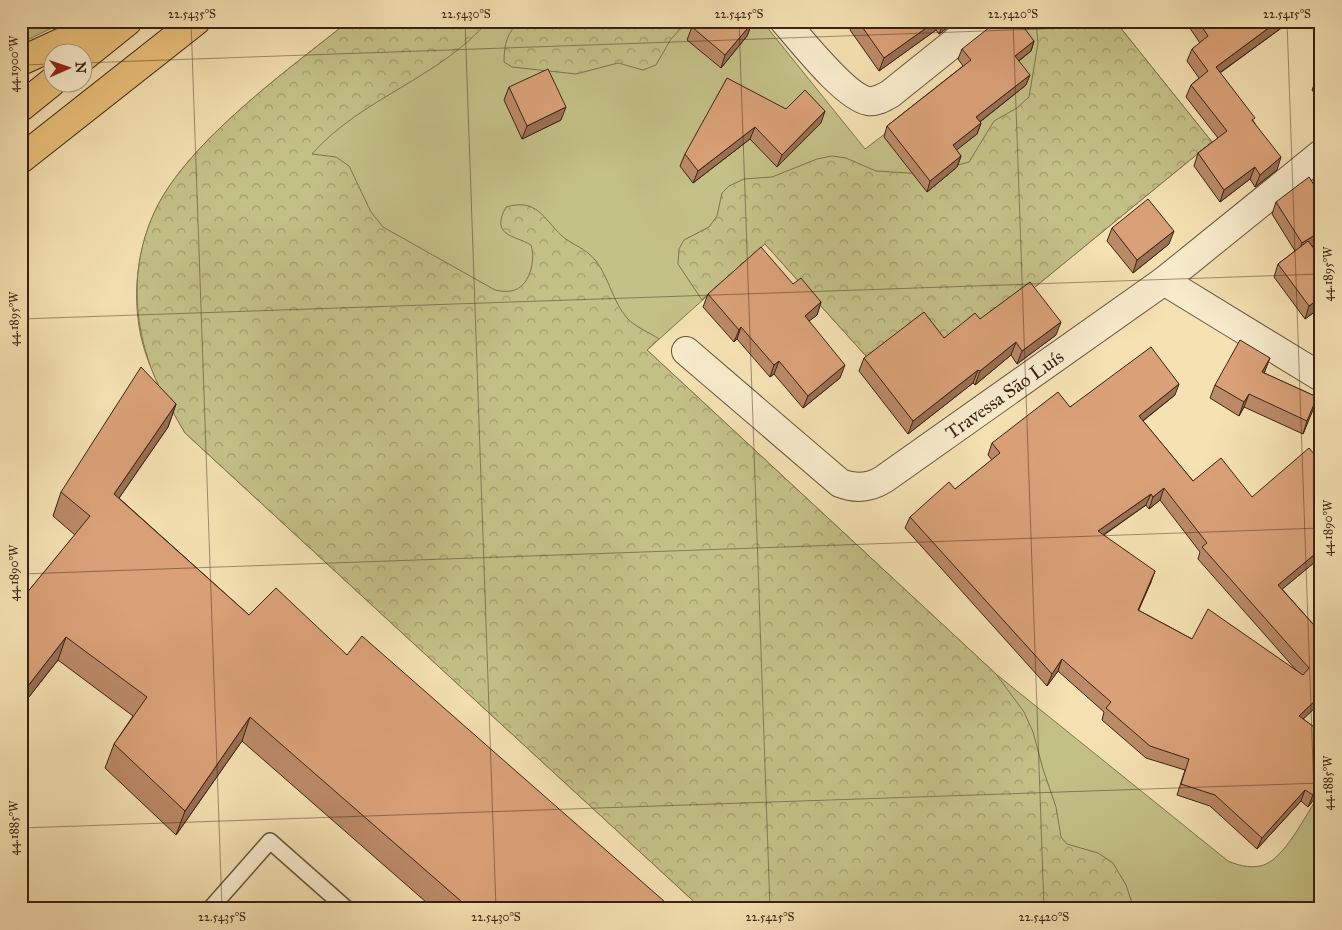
<svg xmlns="http://www.w3.org/2000/svg" width="1342" height="930" viewBox="0 0 1342 930" font-family="'IM FELL Great Primer',serif">
<defs>
<pattern id="forest-crowns" width="20" height="18" patternUnits="userSpaceOnUse" patternTransform="scale(1.25)"><rect width="20" height="18" fill="#c4c187"/><path d="M2 6a3 3 0 1 1 6 0M12 15a3 3 0 1 1 6 0" fill="none" stroke="#a09c6d"/></pattern>
</defs>
<rect width="100%" height="100%" fill="#f5e1b2"/>
<filter id="stains"><feTurbulence type="fractalNoise" baseFrequency=".004" numOctaves="4"/><feColorMatrix values="0 0 0 0 .2 0 0 0 0 .09 0 0 0 0 .02 0 0 0 .5 -.17"/></filter>
<radialGradient id="worn" r=".72"><stop offset=".6" stop-color="#630" stop-opacity="0"/><stop offset="1" stop-color="#630" stop-opacity=".3"/></radialGradient>
<path fill="#c4c187" stroke="#7f724d" d="M21 21H66L21 43Z
M349 21H762L865 149 1033 21H1115L1212 142 902 396 765 244 647 350 996 674 1228 861C1239 866 1256 870 1268 863 1288 852 1308 811 1321 792V909H702L185 433C168 402 149 372 141 337 132 295 137 250 155 211 187 142 289 69 349 21Z"/>
<path fill="url(#forest-crowns)" stroke="#7f724d" d="M349 21H488C440 78 361 98 312 154L336 157 349 166 371 212 383 227 495 290C500 291 506 292 511 291 530 288 536 260 531 245 514 235 490 236 506 207 537 198 543 218 562 236 572 245 586 248 596 261 609 278 613 302 627 318 635 327 649 332 659 339L647 350 996 674 1024 712 1033 732 1043 769 1056 807 1061 837 1067 844 1098 853 1113 863 1126 885 1134 909H702L185 433C171 409 156 385 148 359 132 310 133 257 155 211 187 142 289 69 349 21Z
M520 21H688L671 39 656 65 643 70 618 63 576 74 512 67 504 62C504 45 507 32 520 21Z
M1036 21H1115L1212 142 902 396 765 244 702 300 678 264 679 249 684 240 709 227 717 216 722 193 729 186 744 179 772 177 817 159 832 156 846 158 876 171 924 174 969 162 994 121 1017 108 1029 97 1038 43Z"/>
<g fill="none" stroke-linecap="round" stroke-linejoin="round">
<defs>
<path id="service" d="M210 909 270 841 347 909"/>
<g id="minor">
<path d="M784 21C801 40 845 97 868 101 876 102 883 98 890 94L981 21"/>
<path d="M1164 281 1321 377"/>
<path id="s1" d="M686 351 840 483C855 489 870 488 884 479L1164 281 1321 154"/>
</g>
<path id="motorway" d="M82 58 128 21
M21 61 108 21
M21 107 52 82
M21 159 196 21"/>
</defs>
<use href="#service" stroke="#69523b" stroke-width="18"/>
<use href="#minor" stroke="#69523b" stroke-width="30"/>
<use href="#motorway" stroke="#3a2213" stroke-width="30"/>
<use href="#service" stroke="#f8eccd" stroke-width="15"/>
<use href="#minor" stroke="#f8eccd" stroke-width="28"/>
<use href="#motorway" stroke="#eac079" stroke-width="28"/>
</g>
<path fill="#bb8a67" stroke="#3a2213" fill-rule="evenodd" d="M846 21H956L939 34 936 30 879 71 850 30 851 27Z
M1185 21H1291L1220 73 1254 122 1277 170 1255 187 1250 179 1220 202 1194 166 1198 153 1218 138 1186 97 1191 85 1199 78 1187 61 1192 49 1200 43Z
M752 23 747 36 721 68 687 40 692 27Z
M1034 41 1031 51 1019 61 1026 85 980 122 981 123 977 134 956 150 961 156 957 167 927 192 884 137 887 126 963 66 958 59 962 49Z
M1321 74V102L1312 90 1317 77Z
M509 87 561 120 522 139 504 100Z
M786 109 821 123 777 167 750 139 693 183 680 166 685 154Z
M1276 202 1312 246 1321 307 1305 319 1274 277 1278 264 1295 251 1272 214Z
M1112 228 1169 244 1133 273 1107 241Z
M793 284 821 302 817 315 809 321 840 378 803 408 774 374 770 377 737 339 734 342 703 307 708 294Z
M980 319 1056 335 1017 364 1011 355 975 385 973 383 908 434 859 371 864 358 944 338Z
M1265 371 1264 373 1317 397 1303 434 1244 407 1239 416 1210 398 1215 385Z
M1175 395 1143 421 1193 481 1252 497 1321 462V557L1282 589 1321 633V702L1303 719 1321 732V790L1308 807 1301 801 1257 849 1210 806 1177 795 1185 770 1146 758 1102 720 1104 712 1058 671 1047 686 905 528 910 517 955 489 992 460 988 455 992 443 1070 407ZM1160 500 1200 552 1198 559 1296 670 1192 639 1138 610 1151 582 1104 535 1146 505 1149 509Z
M176 404 168 427 119 498 249 615 347 655 673 909H434L242 741 176 835 105 768 114 744 133 716 58 660 21 707V600L75 535 53 516 61 492Z"/>
<path fill="#997154" stroke="#3a2213" d="M936 21H939L936 30 879 71 884 58Z
M945 21H956L939 34 944 22Z
M1278 21H1291L1211 79 1216 67Z
M752 23 747 36 721 68 725 55Z
M1034 41 1031 51 1012 66 1015 56Z
M1030 75 1026 85 972 128 976 117Z
M566 107 561 120 522 139 527 126Z
M825 111 821 123 777 167 782 155Z
M981 123 977 134 949 156 953 145Z
M755 127 750 139 693 183 698 171Z
M961 156 957 167 927 192 930 181Z
M1281 157 1277 170 1255 187 1260 175Z
M1255 167 1250 179 1220 202 1224 190Z
M1174 231 1169 244 1133 273 1137 260Z
M1321 231V241L1297 255 1302 243Z
M1321 297V307L1305 319 1309 306Z
M821 302 817 315 800 328 805 316Z
M1061 322 1056 335 1017 364 1022 351Z
M741 327 737 339 734 342 739 330Z
M1016 342 1011 355 975 385 980 371Z
M1270 358 1265 371 1257 385 1262 372Z
M779 361 774 374 770 377 774 365Z
M845 365 840 378 803 408 808 396Z
M978 370 973 383 908 434 913 421Z
M1179 384 1175 395 1135 427 1139 416Z
M1249 394 1244 407 1239 416 1244 402Z
M1317 397 1313 410 1303 434 1307 421Z
M176 404 168 427 106 517 114 494Z
M1164 488 1160 500 1149 509 1153 497Z
M1151 494 1146 505 1093 542 1098 531Z
M1321 549V557L1274 596 1278 585Z
M1155 571 1151 582 1134 621 1138 610Z
M66 637 58 660 21 707V695Z
M1062 659 1058 671 1047 686 1052 674Z
M1321 695V702L1295 727 1299 716Z
M250 717 242 741 176 835 185 811Z
M1321 785V790L1308 807 1313 795Z
M1305 790 1301 801 1257 849 1262 838Z"/>
<path fill="#daa178" stroke="#3a2213" fill-rule="evenodd" d="M697 21H750L752 23 725 55 692 27Z
M858 21H936L884 58Z
M995 21H1019L1034 41 1015 56 1030 75 976 117 981 123 953 145 961 156 930 181 887 126 971 60 962 49 995 23Z
M1198 21H1278L1216 67 1255 118 1252 120 1281 157 1260 175 1255 167 1224 190 1198 153 1227 131 1191 85 1208 71 1192 49 1208 36Z
M548 69 566 107 527 126 509 87Z
M1321 74V82L1317 77Z
M727 78 786 109 805 90 825 111 782 155 755 127 698 171 685 154Z
M1309 177 1318 191 1321 189V231L1302 243 1276 202Z
M1148 199 1174 231 1137 260 1112 228Z
M1308 241 1321 258V297L1309 306 1278 264Z
M761 247 793 284 801 278 821 302 805 316 845 365 808 396 779 361 774 365 741 327 739 330 708 294Z
M1030 282 1061 322 1022 351 1016 342 980 371 978 370 913 421 864 358 924 312 944 338 975 313 980 319Z
M1240 340 1270 358 1262 372 1317 397 1307 421 1249 394 1244 402 1215 385Z
M1151 347 1179 384 1139 416 1193 481 1221 458 1252 497 1309 448 1321 462V549L1278 585 1321 633V695L1299 716 1321 732V785L1313 795 1305 790 1262 838 1215 795 1181 784 1189 759 1150 746 1106 708 1111 702 1062 659 1052 674 910 517 949 482 955 489 1000 453 992 443 1058 392 1070 407ZM1164 488 1207 543 1202 547 1309 668 1303 675 1208 609 1192 639 1138 610 1155 571 1098 531 1151 494 1153 497Z
M141 367 176 404 114 494 249 615 276 588 347 655 362 636 673 909H470L250 717 185 811 114 744 147 697 66 637 21 695V600L90 516 61 492Z"/>
<path fill="none" stroke="#3a2213" stroke-width="1" stroke-opacity="0.45" d="M191 21 222 909M465 21 496 909M739 21 770 909M1013 21 1044 909M1287 21 1318 909M82 63 1265 21M21 65 52 64M21 319 1321 274M21 574 1321 528M21 828 1321 783"/>
<g text-anchor="middle" dominant-baseline="central" stroke-width="5" stroke-linejoin="round" paint-order="stroke">
<g font-size="19" fill="#3a2213" stroke="#f8eccd">
<text stroke="none"><textPath href="#s1" startOffset="396">Travessa São Luís</textPath></text>
</g>
</g>
<rect width="1342" height="930" fill="none" stroke="#f5e1b2" stroke-width="55"/>
<g transform="translate(68 68) rotate(88)"><circle r="24" fill="#f8eccd" stroke="#ac9b83"/>
<path d="M0-4L9 19L0 12L-9 19Z" fill="#8f2418"/>
<text y="-8" font-size="14" font-weight="bold" text-anchor="middle" fill="#3a2213">N</text>
</g>
<rect x="28" y="28" width="1286" height="874" fill="none" stroke="#3a2213" stroke-width="2"/>
<g font-size="12" text-anchor="middle" fill="#3a2213">
<text x="192" y="18">22.5435°S</text>
<text x="466" y="18">22.5430°S</text>
<text x="739" y="18">22.5425°S</text>
<text x="1013" y="18">22.5420°S</text>
<text x="1287" y="18">22.5415°S</text>
<text transform="translate(14 64) rotate(-90)" y="4">44.1900°W</text>
<text transform="translate(1328 274) rotate(-90)" y="4">44.1895°W</text>
<text transform="translate(14 319) rotate(-90)" y="4">44.1895°W</text>
<text transform="translate(1328 528) rotate(-90)" y="4">44.1890°W</text>
<text transform="translate(14 573) rotate(-90)" y="4">44.1890°W</text>
<text transform="translate(1328 783) rotate(-90)" y="4">44.1885°W</text>
<text transform="translate(14 828) rotate(-90)" y="4">44.1885°W</text>
<text x="222" y="921">22.5435°S</text>
<text x="496" y="921">22.5430°S</text>
<text x="770" y="921">22.5425°S</text>
<text x="1044" y="921">22.5420°S</text>
</g>
<rect width="100%" height="100%" filter="url(#stains)"/>
<rect width="100%" height="100%" fill="url(#worn)"/>
</svg>
